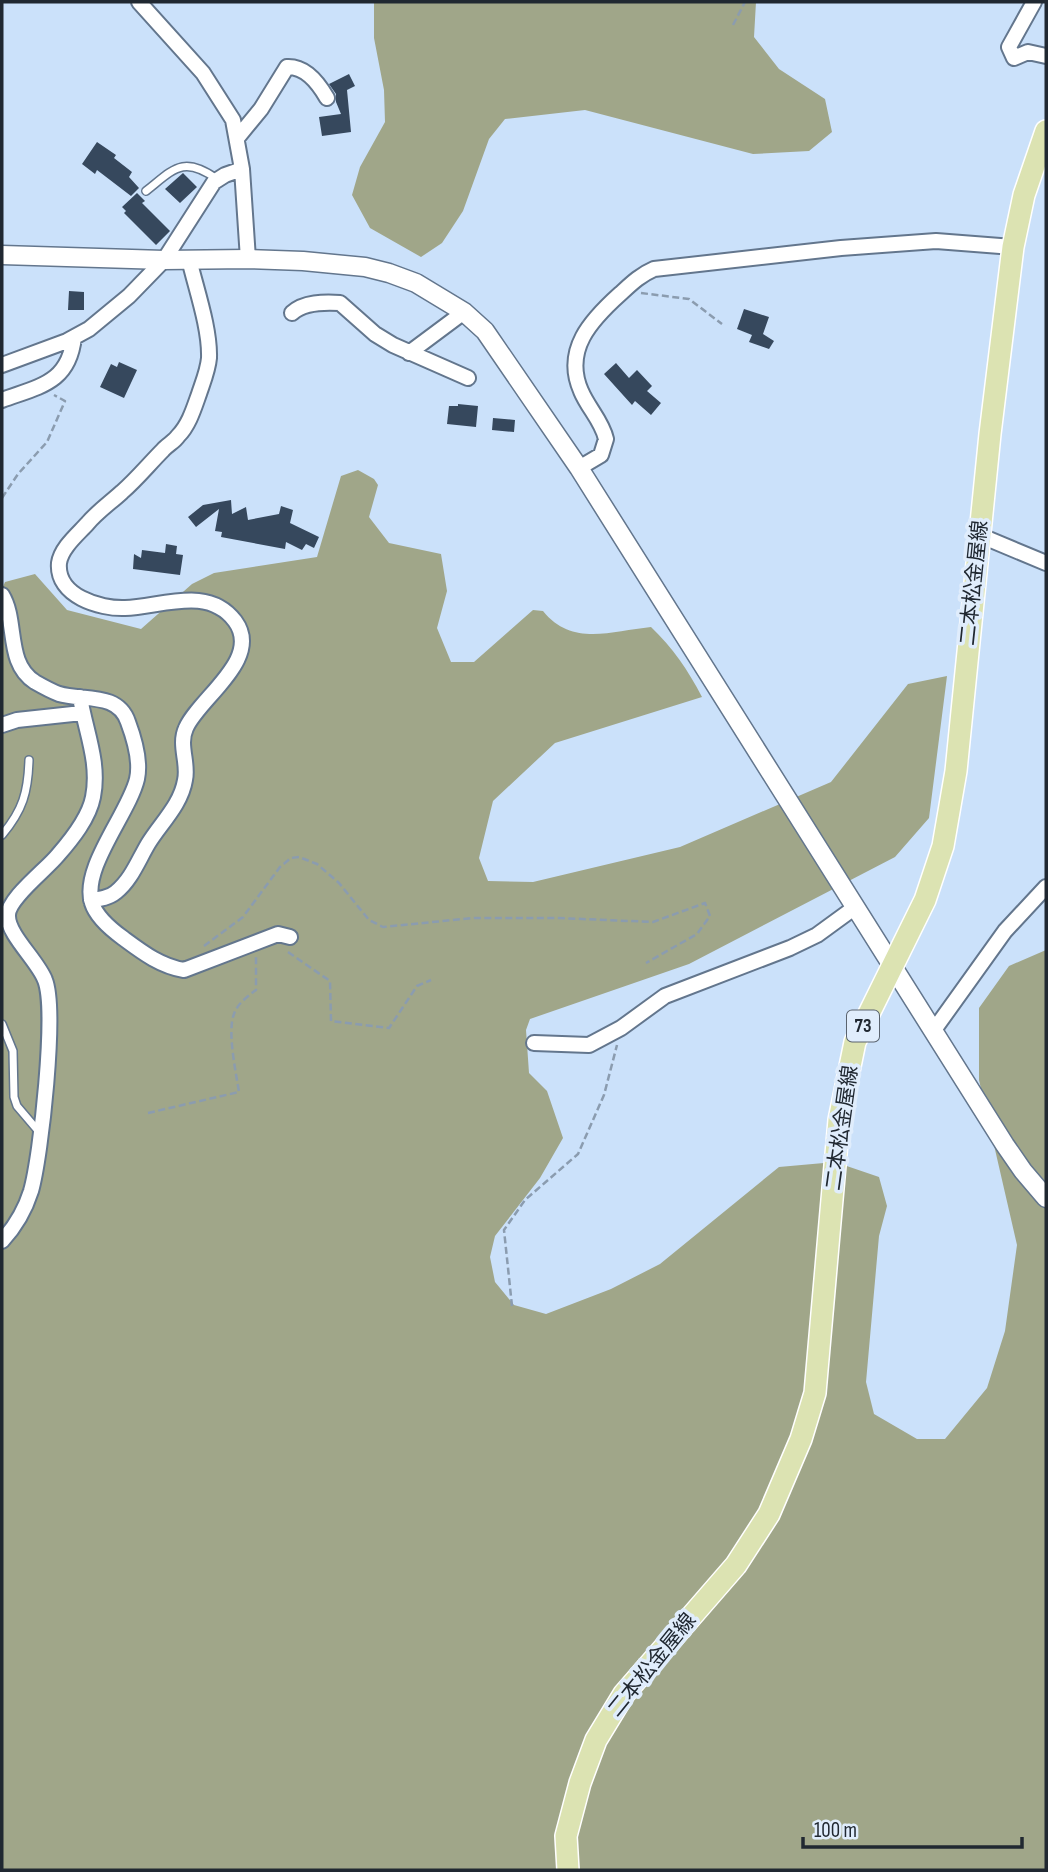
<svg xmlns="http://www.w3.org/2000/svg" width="1048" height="1872" viewBox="0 0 1048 1872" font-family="'Sofia Sans Condensed','Noto Sans JP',sans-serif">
<rect width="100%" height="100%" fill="#cbe1fa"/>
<path fill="#a0a689" d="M374 2H756L754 37 779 69 825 99 832 132 809 151 753 154 585 110 505 119 489 139 463 211 442 243 421 257 370 228 352 195 360 167 385 122 384 90 374 38Z
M358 470 374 479 378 485 369 517 389 543 441 554 447 591 437 628 451 662H474L533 610 543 611C572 647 611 631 651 627 673 648 688 670 702 697L555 743 493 801 479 858 488 881 533 882 680 847 831 782 908 684 947 676 929 818 895 857 689 964 530 1019 526 1030 529 1073 547 1091 563 1138 540 1178 495 1236 490 1257 495 1282 514 1305 546 1314 611 1289 660 1264 779 1167 835 1162 879 1177 887 1206 879 1236 866 1382 874 1414 917 1439H945L987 1388 1005 1331 1017 1245 979 1080V1008L1009 966 1046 950V1870H2V589L5 582 35 574 67 610 141 629 192 584 214 573 317 557 341 476Z"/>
<path fill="#36485d" d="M349 74 355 86 347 90 351 132 322 136 319 117 341 114 336 102V94L329 84Z
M97 142 116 155 114 158 132 172 129 177 139 188 131 196 97 170 95 174 82 164Z
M183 173 197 187 180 203 165 189Z
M137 193 145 201 142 203 170 231 156 245 124 213 126 211 122 207Z
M69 291 84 292V310H68Z
M744 309 769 317 763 334 774 341 769 349 749 342 752 335 737 329Z
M119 362 137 370 124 398 100 387 111 364 117 367Z
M616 363 629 378 637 370 652 386 647 391 661 403 651 415 635 401 632 405 604 374Z
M458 404 478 406 476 427 447 424 449 406H458Z
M493 418 515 420 514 432 492 430Z
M231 500 232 514 246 507 248 520 279 514 281 506 293 510 290 523 319 537 314 548 306 544 302 550 286 542 285 549 221 537 222 532 215 531 219 509 196 527 188 517 203 505Z
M166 544 177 546 176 554 183 555 180 575 133 569 134 554 141 558 142 550 165 553Z"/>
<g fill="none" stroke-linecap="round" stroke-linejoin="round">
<defs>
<path id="service" d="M146 191C174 169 183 155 217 179
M2 835C23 810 28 792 29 760
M2 1024 13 1051 14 1097 17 1106 40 1133"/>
<path id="minor" d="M139 2 203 73 233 120 242 169 248 259
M1034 2 1009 47 1014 58 1028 52 1046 56
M238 137 261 109 287 67C305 66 319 84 327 98
M292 313C304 302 324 302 340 303L375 334 393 345 468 378
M409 353 464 312
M2 365 67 341 89 329 129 296 164 260 214 182 225 175 242 169
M2 400C40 386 69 383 74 337
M579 468 601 455 606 439C602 421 588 408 581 391 563 350 591 320 620 294 631 284 640 275 654 269L841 248 936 241 1013 247
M979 535 1046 563
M2 595C18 621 5 663 35 682 42 686 51 691 59 694 83 701 118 692 128 722 134 738 141 761 137 779 129 813 81 868 92 903 96 916 112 930 123 938 142 952 160 966 184 970L278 934 290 937
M2 725 17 720 82 713
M91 900C100 899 109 898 116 892 131 880 138 861 148 844 160 824 181 805 185 780 189 763 178 745 186 728 199 698 263 659 235 621 208 585 161 607 125 608 100 609 56 596 59 563 61 548 78 534 87 524 97 512 110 503 122 492 137 479 149 464 163 450 167 445 174 442 178 436 189 425 194 408 199 394 203 382 208 370 209 358 210 328 196 289 189 259
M934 1030 1005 931 1046 887
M534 1043 589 1045 621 1028 665 996 790 948 817 935 854 908
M2 1241C15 1227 25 1210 31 1191 41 1156 57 1010 45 980 38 961 8 935 8 916 7 899 47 869 58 855 72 839 89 818 93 797 100 762 85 730 80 697"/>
<path id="tertiary" d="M2 255 164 260 248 259 303 261 365 267 389 273 416 283 464 312 485 331 579 468 1005 1145 1023 1171 1046 1198"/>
<path id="primary" d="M568 1870 566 1836 580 1783 596 1740 624 1694 736 1565 769 1514 801 1439 815 1393 839 1120 855 1042 925 900 943 846 956 771 990 434 1013 247 1024 195 1046 131"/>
</defs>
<use href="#service" stroke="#63768d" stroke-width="10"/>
<use href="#minor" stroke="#63768d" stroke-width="18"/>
<use href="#tertiary" stroke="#63768d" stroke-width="21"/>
<use href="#primary" stroke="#fff" stroke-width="24"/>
<path stroke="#8b9caf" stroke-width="2.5" stroke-dasharray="7 3.5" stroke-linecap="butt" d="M733 25 745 2
M641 293 689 299 722 324
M2 498 18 474 47 442 65 401 54 395
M204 946 243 917 280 867 291 858 299 857 317 864 339 883 369 920 383 927 473 918H559L653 922 705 903 710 916 697 934 646 963
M288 952 330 981 331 1021 389 1028 417 986 431 980
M148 1113 239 1092C236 1073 227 1031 234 1014 237 1004 248 996 256 990V956
M512 1306 504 1230 525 1200 578 1154 604 1095 617 1045"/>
<use href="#service" stroke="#fff" stroke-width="7"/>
<use href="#minor" stroke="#fff" stroke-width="14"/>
<use href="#tertiary" stroke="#fff" stroke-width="18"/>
<use href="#primary" stroke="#dce3b2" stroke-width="21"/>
</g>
<g text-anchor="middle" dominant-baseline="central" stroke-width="7" stroke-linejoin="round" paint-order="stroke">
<rect fill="#e0edfc" stroke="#5a636e" stroke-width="2" x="847" y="1010.5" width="32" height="31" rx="5"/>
<g font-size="19" font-weight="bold" fill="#202831">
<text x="863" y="1026">73</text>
</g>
<g font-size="21" fill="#202831" stroke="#e0edfc">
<text transform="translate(974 583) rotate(-84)">二本松金屋線</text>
<text transform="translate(842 1128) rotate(-82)">二本松金屋線</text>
<text transform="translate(652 1665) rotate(-51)">二本松金屋線</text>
</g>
</g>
<rect width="1048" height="1872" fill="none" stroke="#202831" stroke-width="7"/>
<path d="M803 1837v10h219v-10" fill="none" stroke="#202831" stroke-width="3.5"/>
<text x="814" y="1837" font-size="21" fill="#202831" stroke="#e0edfc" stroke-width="5" paint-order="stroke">100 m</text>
</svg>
